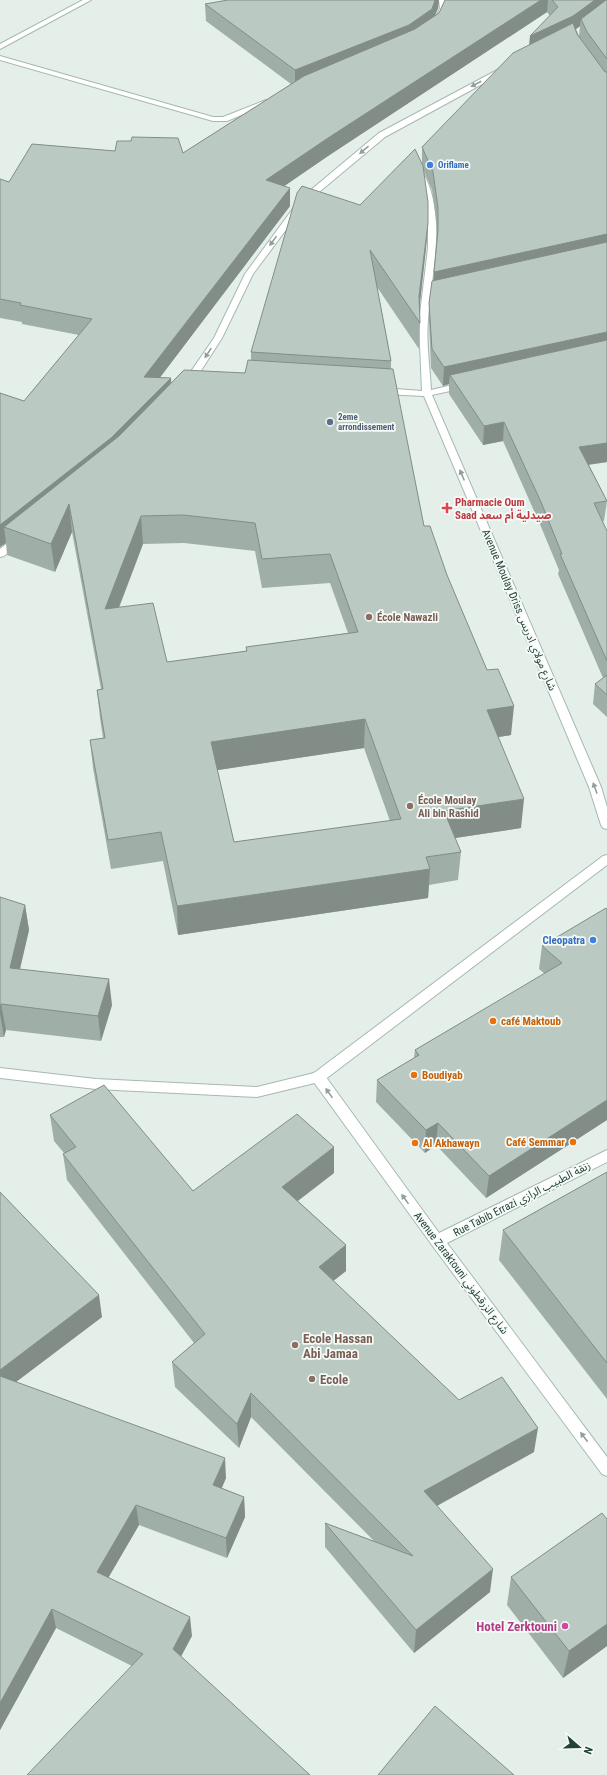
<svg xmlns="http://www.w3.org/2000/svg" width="607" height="1775" viewBox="0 0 607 1775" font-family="'Roboto Condensed','Noto Sans Arabic',sans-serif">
<rect width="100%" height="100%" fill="#e5efea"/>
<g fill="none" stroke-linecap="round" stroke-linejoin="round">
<defs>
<path id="minor" d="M83 0H91L0 49V44Z
M439 0H445C446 7 446 17 439 20L436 18 440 8Z
M0 56 213 117H223L266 100H269L273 102 227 121H213L0 60Z
M416 171H422C448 215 431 273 428 320 426 343 430 368 431 390L465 382 470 385 468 387 432 395 601 787 607 807V829L603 828 601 825 589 787 424 396 383 394 378 391 383 388 422 391 419 322 428 248V227L423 190 415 173Z
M318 1072 323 1073 439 1233 607 1150V1162L447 1243 607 1457V1476L602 1474 432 1245 313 1081 311 1077 313 1073Z"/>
<path id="tertiary" d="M501 68 508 70 385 137 306 203 253 274 222 338 193 383 191 385H185L183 383 214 338 245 274 300 199 379 133Z
M19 536 24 539 23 541 4 556 0 557V549L15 537Z
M607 855V865L323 1081 257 1097 96 1089 0 1078V1068L96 1079 257 1087 314 1073 603 856Z"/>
</defs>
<use href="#minor" stroke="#a7b8b1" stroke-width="2"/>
<use href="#tertiary" stroke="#a7b8b1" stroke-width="2"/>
<use href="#minor" fill="#fff" fill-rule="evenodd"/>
<use href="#tertiary" fill="#fff" fill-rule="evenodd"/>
</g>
<path fill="#a0aea8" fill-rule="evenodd" d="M228 0H439L438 8 435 16 439 13 445 0H607V462L589 465 607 501 604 521H602L607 531V717L593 704 595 684 603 678 558 574 559 570 539 522 503 441 483 445 449 394V384L443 386 431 368 429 322V303L433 281 437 238V227L432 190 423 169 428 223 426 248 419 308 420 323 419 349 377 287 391 361V369L424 526 447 575 511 735 498 737 521 828 455 838 461 852 458 880 429 885 428 898 178 935 163 861 111 869 93 768 90 740 103 738 100 718 97 690 101 689 72 532 55 572 7 555 6 543 0 547V393L24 401 79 335 22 324V322L0 318V179L9 182 115 151 183 153 291 84 206 21 205 4ZM547 12 550 16 530 36 529 45 422 147V163L360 205 251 352V360L245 373 171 383 160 377 290 206 284 186 328 156ZM580 26 579 36 576 29ZM184 543 255 551 262 588 330 583 348 633 246 647V651L167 662 119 608 143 544ZM364 748 390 821 234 842 217 770Z
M0 899 25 905 29 930 20 969 112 1005 101 1041 6 1030 4 1037H0Z
M607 910V1120L486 1198 436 1145 425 1153 376 1102 377 1080 414 1058 415 1050 545 974 539 969 542 946Z
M50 1115 193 1191 334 1173 298 1201 346 1245V1271L333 1281 459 1400 534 1452 437 1506 490 1592 414 1653 325 1547V1523L374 1541 251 1417 239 1448 175 1387 172 1362 194 1343 67 1180 63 1154 64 1153 54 1141Z
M607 1172V1399L499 1260 503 1230Z
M0 1192 102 1317 16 1382 226 1478 222 1488 244 1497 245 1517 227 1558 139 1525 108 1578 192 1636 132 1666 56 1628 0 1730Z
M607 1519V1646L563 1678 507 1605 511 1577Z"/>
<path fill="#828d88" d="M435 0H439L438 8 431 26 295 87V70Z
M515 0H548L547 12 328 156 267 198 266 180Z
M595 0H607L581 19 580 26 571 33 529 53 530 36Z
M290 188V206L146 396 144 377Z
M428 223 426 248 418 322 419 296Z
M607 234V250L433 291 434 272Z
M607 332V350L450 375 449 384 443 386 444 367Z
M171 378 172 397 4 527 6 543 0 547V525Z
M504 422 503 441 483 445 484 426Z
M607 443V462L577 466 579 447Z
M69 504 72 532 55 572 51 544Z
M141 516 143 544 107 638 105 609Z
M514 706 511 735 485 739 487 710Z
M365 719 364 748 212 771 211 742Z
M524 799 521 828 442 840 444 811Z
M430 869 428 898 178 935 177 906Z
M25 905 29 930 14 994 10 968Z
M109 979 112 1005 101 1041 98 1016Z
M1 1004 6 1030 4 1037 0 1014V1010Z
M607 1100V1120L486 1198 489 1176Z
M438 1123 436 1145 425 1153 426 1130Z
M334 1147V1173L283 1212 282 1187Z
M346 1245V1271L318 1293 319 1267Z
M99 1295 102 1317 0 1394V1370Z
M251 1393V1417L239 1448 237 1424Z
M538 1428 534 1452 422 1514 424 1491Z
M225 1458 226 1478 214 1505 213 1485Z
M244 1497 245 1517 227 1558 226 1538Z
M136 1505 139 1525 100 1592 97 1572Z
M493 1569 490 1592 414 1653 416 1630Z
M52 1609 56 1628 0 1730V1703Z
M190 1617 192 1636 175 1668 173 1649Z
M607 1624V1646L563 1678 569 1651Z"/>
<path fill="#bacac3" stroke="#828d88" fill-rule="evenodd" d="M228 0H435L432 9 409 25 295 70 205 4Z
M445 0H541L328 138 266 180 290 188 144 377 171 378 111 438 0 525V393L24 401 92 319 20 305 21 303 0 299V179L9 182 32 144 115 151 117 141H131L132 137 178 138 183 153 304 76 415 29 439 13Z
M552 0H595L573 16 530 36 558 7Z
M606 0H607V59L587 32 581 19Z
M573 23 577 34 605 72H607V234L434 272 438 230V208L433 172 422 147 513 53Z
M415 149 423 166 428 202V223L419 296 420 323 370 250 391 361 251 352 297 193 302 186 360 205Z
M607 242V332L444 367 432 349 429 303 432 281Z
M607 340V443L579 447 607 501 594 503 607 531V661L560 554H562L541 502 504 422 484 426 450 375Z
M248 360 393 369 424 526H430L447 575 487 670 498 669 514 706 487 710 524 799 444 811 461 852 426 857 430 869 177 906 161 832 108 840 90 740 105 738 97 690 103 689 69 504 51 544 4 527 119 436 184 370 245 373ZM183 515 255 523 262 559 330 554 358 632 246 647 247 651 167 662 153 603 105 609 141 516ZM365 719 401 819 234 842 211 742Z
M607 675V695L595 684Z
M0 897 25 905 10 968 109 979 98 1016 1 1004 0 1010Z
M606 908 607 910V1100L489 1176 438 1123 426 1130 377 1080 419 1055 415 1050 562 963 542 946Z
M104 1085 193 1191 297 1114 334 1147 282 1187 346 1245 319 1267 459 1400 502 1377 538 1428 424 1491 493 1569 416 1630 325 1523 413 1556 251 1393 237 1424 172 1362 205 1334 63 1154 76 1147 50 1115Z
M607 1172V1363L503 1230Z
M0 1192 99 1295 0 1370Z
M0 1376 225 1458 213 1485 244 1497 226 1538 136 1505 97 1572 190 1617 173 1649 310 1775H27L143 1654 52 1609 0 1703Z
M602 1513 607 1519V1624L569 1651 511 1577Z
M435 1706 514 1775H378Z"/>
<defs><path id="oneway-solid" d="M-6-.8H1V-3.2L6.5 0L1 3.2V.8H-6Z"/></defs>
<g fill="#91a09c">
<use href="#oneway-solid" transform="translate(476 84) rotate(152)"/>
<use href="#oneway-solid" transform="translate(364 150) rotate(140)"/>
<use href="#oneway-solid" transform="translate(273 241) rotate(126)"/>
<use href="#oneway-solid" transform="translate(208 353) rotate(123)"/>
<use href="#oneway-solid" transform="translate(462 475) rotate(-113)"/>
<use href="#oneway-solid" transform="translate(595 788) rotate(-110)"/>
<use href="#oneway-solid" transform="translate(329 1093) rotate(-125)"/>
<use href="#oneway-solid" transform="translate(405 1199) rotate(-126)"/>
<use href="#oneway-solid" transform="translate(584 1437) rotate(-127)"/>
</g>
<g fill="#3f7fe0" stroke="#f6fbf8" stroke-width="1.5">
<circle cx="430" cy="165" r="4"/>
<circle cx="593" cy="940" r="4"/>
</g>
<circle fill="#5c6f8a" stroke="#f6fbf8" stroke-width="1.5" cx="330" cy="422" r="4"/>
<path fill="#e0444e" stroke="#f6fbf8" stroke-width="1.5" d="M445 502h4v4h4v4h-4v4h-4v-4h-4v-4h4z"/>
<g fill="#8d6e63" stroke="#f6fbf8" stroke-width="1.5">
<circle cx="369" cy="617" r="4"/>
<circle cx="410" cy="806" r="4"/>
<circle cx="295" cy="1345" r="4"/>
<circle cx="312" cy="1379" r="4"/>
</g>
<g fill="#e8710a" stroke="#f6fbf8" stroke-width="1.5">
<circle cx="493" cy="1021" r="4"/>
<circle cx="414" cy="1075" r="4"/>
<circle cx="573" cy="1142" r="4"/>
<circle cx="415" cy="1143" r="4"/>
</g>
<circle fill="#d1479c" stroke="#f6fbf8" stroke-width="1.5" cx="565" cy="1626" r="4"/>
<g text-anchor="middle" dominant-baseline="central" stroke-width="3.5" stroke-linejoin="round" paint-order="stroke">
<g font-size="9" font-weight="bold" fill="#366cbe" stroke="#f6fbf8" text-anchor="start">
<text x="438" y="165">Oriflame</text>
</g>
<g font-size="9" font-weight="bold" fill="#4e5e75" stroke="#f6fbf8" text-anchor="start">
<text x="338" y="417">2eme<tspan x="338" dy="10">arrondissement</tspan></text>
</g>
<g font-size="11" font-weight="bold" fill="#be3a42" stroke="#f6fbf8" text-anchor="start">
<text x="455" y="502">Pharmacie Oum<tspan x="455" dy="13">Saad صيدلية أم سعد</tspan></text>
</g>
<g font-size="11" fill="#234238" stroke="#f6fbf8">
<text transform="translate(519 610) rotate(67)">Avenue Moulay Driss شارع مولاي ادريس</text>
<text transform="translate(522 1199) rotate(-27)">Rue Tabib Errazi زنقة الطبيب الرازي</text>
<text transform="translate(461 1273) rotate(53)">Avenue Zaraktouni شارع الزرقطوني</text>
</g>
<g font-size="11" font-weight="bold" fill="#785e54" stroke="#f6fbf8" text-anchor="start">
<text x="377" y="617">École Nawazli</text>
<text x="418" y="800">École Moulay<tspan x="418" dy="13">Ali bin Rashid</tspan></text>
</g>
<g font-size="11" font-weight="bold" fill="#366cbe" stroke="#f6fbf8" text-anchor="end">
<text x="585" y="940">Cleopatra</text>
</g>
<g font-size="11" font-weight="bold" fill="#c56008" stroke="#f6fbf8" text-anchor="start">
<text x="501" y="1021">café Maktoub</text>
<text x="422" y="1075">Boudiyab</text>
<text x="565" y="1142" text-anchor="end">Café Semmar</text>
<text x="423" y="1143">Al Akhawayn</text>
</g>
<g font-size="13" font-weight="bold" fill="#785e54" stroke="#f6fbf8" text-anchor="start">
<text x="303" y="1338">Ecole Hassan<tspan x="303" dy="15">Abi Jamaa</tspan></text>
<text x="320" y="1379">Ecole</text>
</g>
<g font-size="13" font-weight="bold" fill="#b23c85" stroke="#f6fbf8" text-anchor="end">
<text x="557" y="1626">Hotel Zerktouni</text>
</g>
</g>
<g transform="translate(579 1747) rotate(110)" stroke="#f6fbf8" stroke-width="3" paint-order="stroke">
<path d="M0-3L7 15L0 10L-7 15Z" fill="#234238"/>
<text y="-6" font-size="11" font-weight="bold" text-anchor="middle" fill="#234238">N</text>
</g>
</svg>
